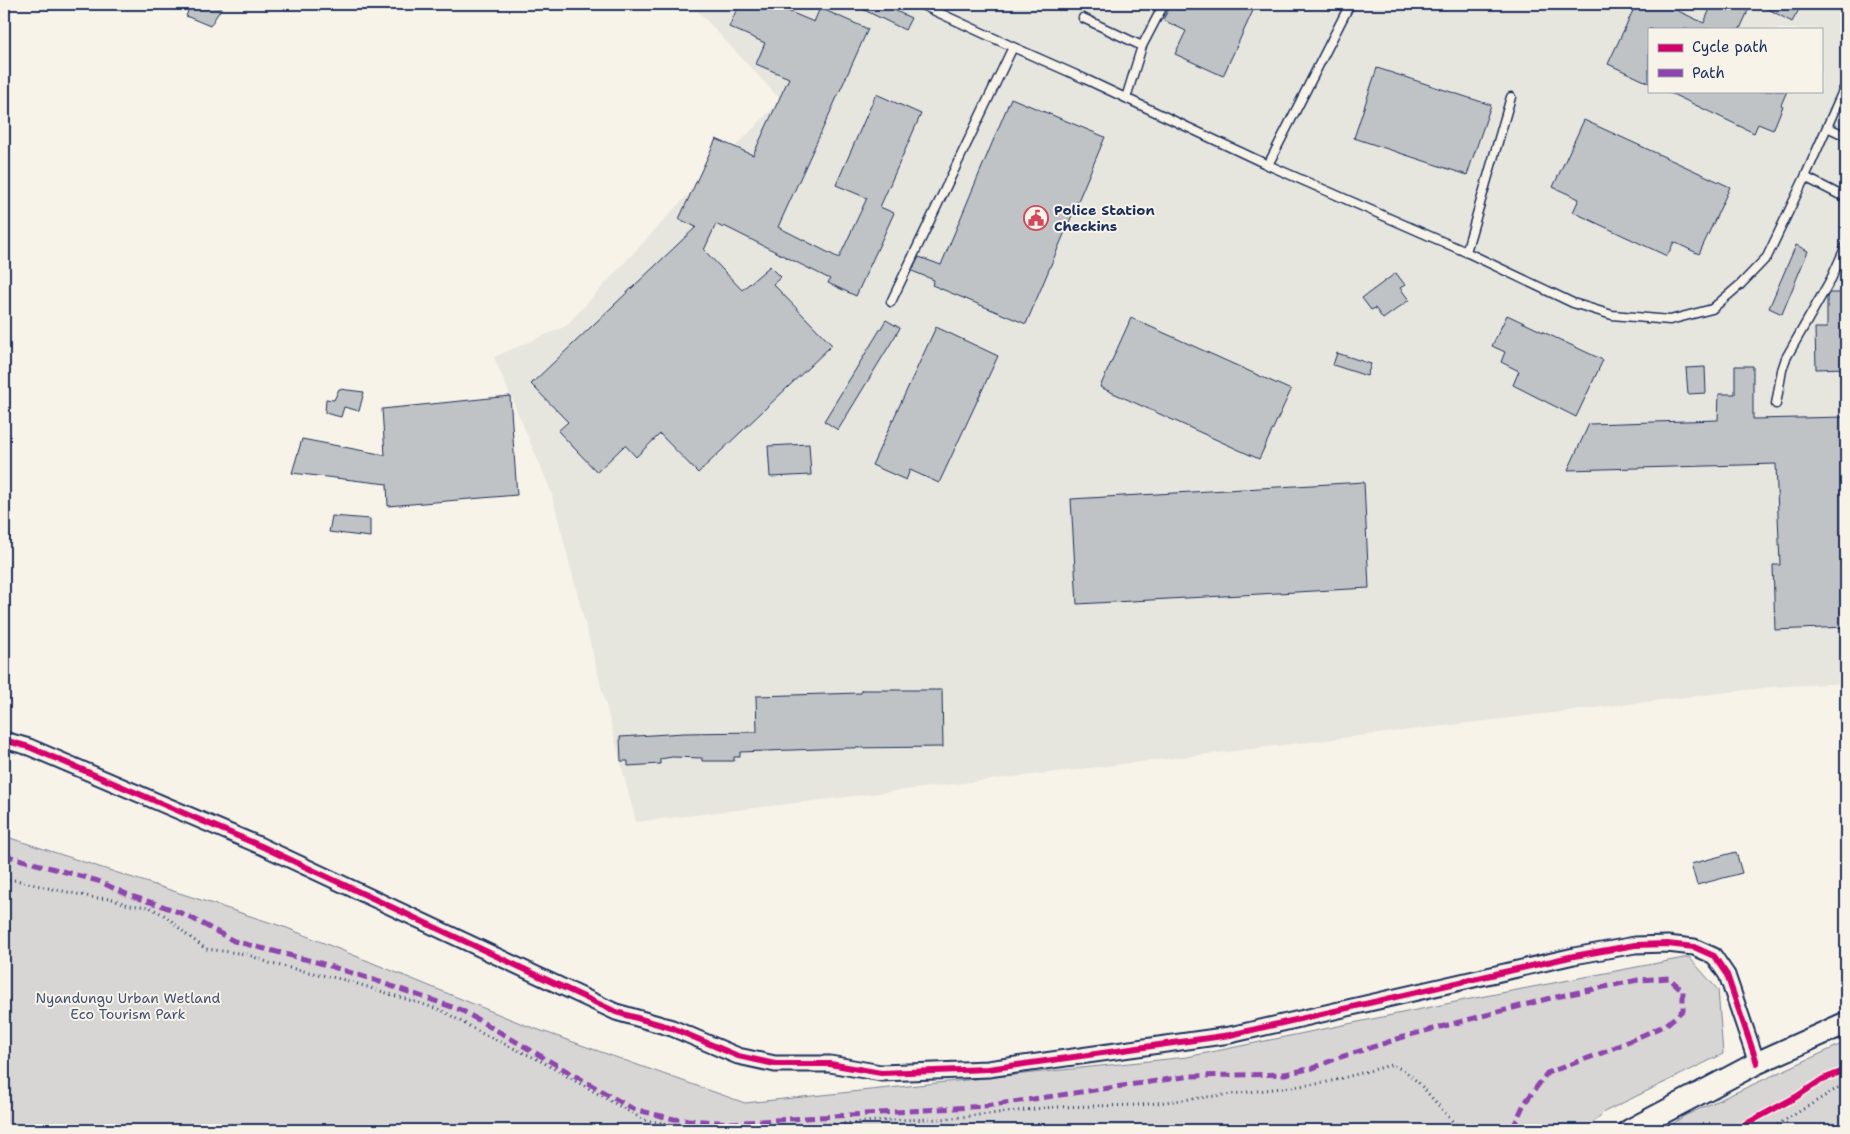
<svg xmlns="http://www.w3.org/2000/svg" width="1850" height="1134" viewBox="0 0 1850 1134" font-family="'Shantell Sans',sans-serif">
<rect width="100%" height="100%" fill="#f7f3e8"/>
<filter id="ink" filterUnits="userSpaceOnUse"><feTurbulence type="fractalNoise" baseFrequency=".02" numOctaves="2"/><feDisplacementMap in="SourceGraphic" scale="10" xChannelSelector="R" yChannelSelector="G"/><feConvolveMatrix kernelMatrix="1 2 1 2 8 2 1 2 1" color-interpolation-filters="sRGB"/></filter>
<g filter="url(#ink)">
<path fill="#e6e5de" fill-rule="evenodd" d="M691 4H1846V683L1771 687 636 822 551 491 494 357 566 326 676 207 781 100ZM1649 29H1821V91H1649Z"/>
<path fill="#d7d6d4" stroke="#798299" d="M4 836 287 928 525 1025 745 1103 1187 1057 1475 998 1689 957 1718 990 1723 1054 1604 1112 1585 1130H4Z
M1846 1042V1130H1664L1684 1116Z"/>
<path fill="#c0c3c5" stroke="#1b2f5e" d="M191 4H224L210 26 186 16Z
M739 4H771L814 22 820 8 868 29 778 227 839 258 867 198 836 185 876 94 921 114 880 207 894 213 856 296 828 283 830 279 724 226 723 228 716 224 704 250 742 290 770 266 781 277 773 284 832 345 698 473 660 434 636 457 625 445 597 472 558 431 568 422 531 384 696 227 679 219 716 139 753 155 789 78 756 64 765 43 729 27Z
M852 4H881L911 18 905 30Z
M1171 4H1256L1223 76 1175 54 1186 31 1163 20Z
M1636 4H1663L1704 23 1712 4H1751L1740 29H1649V83L1608 64Z
M1759 4H1802L1792 22Z
M1377 68 1491 105 1467 175 1354 138Z
M1666 91H1787L1781 105 1783 106 1773 130 1758 124 1754 133Z
M1011 98 1105 137 1026 324 932 285 934 280 912 271 919 257 941 265Z
M1584 120 1730 187 1699 254 1674 242 1667 256 1573 212 1579 199 1553 187Z
M1796 245 1808 251 1782 314 1769 308Z
M1396 273 1405 285 1400 288 1409 300 1383 319 1375 308 1371 310 1362 298Z
M1829 293H1845L1846 368 1816 369 1815 328H1827V297Z
M1507 315 1603 360 1576 417 1513 385 1519 371 1501 362 1505 352 1492 346Z
M1131 318 1291 390 1259 459 1100 387Z
M886 320 900 328 838 430 824 421Z
M936 327 998 356 939 483 910 470 906 480 872 465Z
M1337 353 1371 364 1367 376 1333 365Z
M1735 366H1753V419L1846 417V627L1775 630 1773 565H1780L1776 464 1568 470 1589 424 1718 420 1719 394H1735Z
M1705 367 1706 393 1688 394 1686 368Z
M339 389 364 392 359 411 344 407 341 417 325 413 326 399 334 400Z
M510 396 517 495 388 506 387 484 292 473 302 439 385 455 382 409Z
M809 444 811 475 770 477 768 446Z
M1364 482 1369 588 1077 604 1071 499Z
M332 516 370 519V537L329 532Z
M861 690H942L943 747 845 748 740 752V757H734V761H702V758L672 757 660 759V764L628 766V761H621L620 737 684 733 757 732 756 696 861 693Z
M1736 852 1742 873 1697 885 1691 864Z"/>
<g fill="none" stroke-linecap="round" stroke-linejoin="round">
<defs>
<path id="lane" d="M920 4 1013 47 1083 78 1268 165 1466 252 1573 303 1612 315 1670 320 1712 309 1741 284 1767 257 1805 177 1846 84
M1083 18 1142 46
M1126 98 1142 46 1164 4
M1827 127 1846 136
M1268 165 1350 4
M1805 177 1846 198
M1466 252 1511 97
M891 302 1013 47
M1776 404 1782 370 1786 358 1831 279 1846 246"/>
<path id="street" d="M4 740 29 747 261 846 616 1012 672 1028 738 1056 775 1064H830L881 1073 988 1069 1230 1035 1574 956 1635 945 1667 944 1694 947 1714 956 1727 975 1757 1063"/>
<path id="secondary" d="M1630 1130 1757 1063 1846 1023"/>
</defs>
<use href="#lane" stroke="#1b2f5e" stroke-width="11"/>
<use href="#street" stroke="#1b2f5e" stroke-width="19"/>
<use href="#secondary" stroke="#1b2f5e" stroke-width="25"/>
<path stroke="#1b2f5e" stroke-width="3" stroke-dasharray="1 4" stroke-linecap="butt" d="M4 881 16 880 48 888 96 898 113 899 128 905 149 907 166 916 187 935 206 949 246 954 272 964 345 980 441 1010 483 1034 537 1059 644 1120 706 1130
M754 1130 892 1120 942 1119 1054 1107 1140 1105 1324 1083 1391 1065 1404 1070 1418 1082 1460 1130
M1769 1130 1846 1083"/>
<use href="#lane" stroke="#f7f3e8" stroke-width="8"/>
<use href="#street" stroke="#f7f3e8" stroke-width="15"/>
<use href="#secondary" stroke="#f7f3e8" stroke-width="21"/>
<path stroke="#8e44ad" stroke-width="5" stroke-dasharray="10 5" stroke-linecap="butt" d="M4 855 98 881 131 896 160 905 186 915 234 941 320 963 371 979 461 1010 633 1109 674 1119 731 1123 985 1106 1191 1076 1285 1074 1313 1068 1338 1058 1410 1035 1551 998 1638 980 1669 978 1683 991V1010L1666 1025 1602 1053 1547 1073 1524 1104 1512 1130"/>
<defs>
<path id="cycleway" d="M4 740 29 747 261 846 616 1012 672 1028 738 1056 775 1064H830L881 1073 988 1069 1230 1035 1574 956 1635 945 1667 944 1694 947 1714 956 1727 975 1757 1063
M1735 1130 1796 1097 1823 1079 1846 1070"/>
</defs>
<use href="#cycleway" stroke="#f7f3e8" stroke-width="9"/>
<use href="#cycleway" stroke="#d6006c" stroke-width="6"/>
</g>
</g>
<defs>
<symbol id="civic-ring" viewBox="-11 -11 22 22"><circle r="9.5" fill="#f7f3e8" stroke="#d1495b" stroke-width="1.5"/><path d="M-.6-6.5H3V-4.5H.6V-3L4-1V1h2V6H-6V1h2V-1L-.6-3ZM-1.2 2.5V6h2.4V2.5Z" fill="#d1495b"/></symbol>
</defs>
<g fill-rule="evenodd">
<use href="#civic-ring" x="1022" y="204" width="28" height="28"/>
</g>
<g text-anchor="middle" dominant-baseline="central" stroke-width="4" stroke-linejoin="round" paint-order="stroke">
<g font-size="14" font-weight="bold" fill="#1b2f5e" stroke="#f7f3e8" text-anchor="start">
<text x="1054" y="210">Police Station<tspan x="1054" dy="16">Checkins</tspan></text>
</g>
<g font-size="14" fill="#415076" stroke="#f7f3e8">
<text x="128" y="998">Nyandungu Urban Wetland<tspan x="128" dy="16">Eco Tourism Park</tspan></text>
</g>
</g>
<rect width="1850" height="1134" fill="none" stroke="#f7f3e8" stroke-width="20"/>
<rect x="10" y="10" width="1830" height="1114" fill="none" stroke="#1b2f5e" stroke-width="2" filter="url(#ink)"/>
<rect x="1648" y="28" width="175" height="65" fill="#f7f3e8" stroke="#9fa5b1"/>
<rect x="1658" y="44" width="25" height="8" fill="#d6006c" stroke="#9fa5b1"/>
<text x="1692" y="52" font-size="15" fill="#1b2f5e">Cycle path</text>
<rect x="1658" y="69" width="25" height="8" fill="#8e44ad" stroke="#9fa5b1"/>
<text x="1692" y="78" font-size="15" fill="#1b2f5e">Path</text>
</svg>
